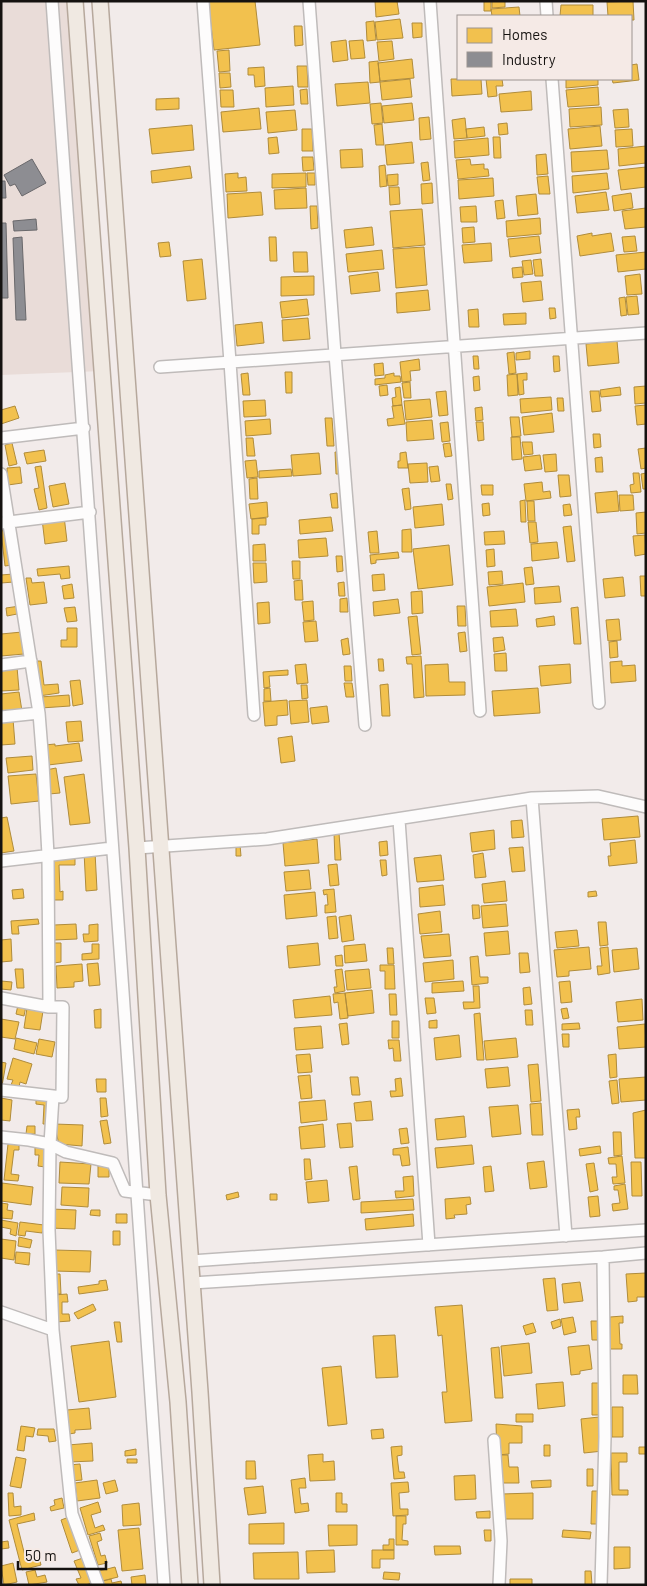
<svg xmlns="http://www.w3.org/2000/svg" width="647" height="1586" viewBox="0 0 647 1586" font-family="Barlow,sans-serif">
<rect width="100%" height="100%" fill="#f2ebea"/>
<path fill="#e9dcd8" d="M1 1H75L102 371 1 375Z"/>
<path fill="#f2c14e" stroke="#b08c3b" d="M208 1H255L260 45 214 50Z
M375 1H397L399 14 376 17Z
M484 1H491V11H484Z
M492 1H505V7L492 8Z
M633 1 634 20H631V16H608L607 2Z
M561 5H593V16H560Z
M519 7 520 16H492L491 9Z
M400 19 403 38 377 40 375 22Z
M374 21 376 40 367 41 366 22Z
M412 23H422V37L413 38Z
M294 26H302L303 45 295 46Z
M346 40 348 60 333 62 331 42Z
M363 40 365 58 351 59 349 41Z
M392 41 394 59 379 61 377 42Z
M229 50 230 71 219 72 217 51Z
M412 59 414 78 380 81 378 63Z
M378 61 380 82 370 83 369 62Z
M637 64 639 80 613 83 612 79H631V65Z
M297 66H307L308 87H298Z
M264 67 265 86 255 87 254 75H248V68Z
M219 73H230L231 87 220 88Z
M410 79 412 97 382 100 380 82Z
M451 79H481L482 94 452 96Z
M486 79H502L503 86H496L497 96 488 97Z
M566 79H598V85L566 88Z
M368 82 370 103 337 106 335 84Z
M293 86 294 105 266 107 265 88Z
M598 87 599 105 568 107 566 90Z
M307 89 308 104H301L300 90Z
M220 90H233L234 107H221Z
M531 91 532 110 501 112 499 94Z
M179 98V109L156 110V99Z
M381 103 383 123 372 124 370 104Z
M412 103 414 120 384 123 382 106Z
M601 107 602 125 570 127 569 109Z
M259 108 261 129 223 132 221 112Z
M628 109 629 127 615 128 613 110Z
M295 110 297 130 268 133 266 112Z
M429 117 431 139 420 140 419 118Z
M465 118 467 138 454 139 452 120Z
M507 123 508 134 499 135 498 124Z
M382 124 384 145H376L374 125Z
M192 125 194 150 152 154 149 129Z
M600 126 602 146 570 149 568 129Z
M484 127 485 136 467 138 466 129Z
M302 129H312L313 151H302Z
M632 129 633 146 616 147 615 130Z
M277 137 279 153 269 154 268 138Z
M493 137H500L501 158H494Z
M488 138 489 155 455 158 454 141Z
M412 142 414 163 387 165 385 145Z
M646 146V163L619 166 618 149Z
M362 149 363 167 341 168 340 150Z
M607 150 609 169 572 172 571 152Z
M546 154 548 174 537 175 536 155Z
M302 157H313L314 170 303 171Z
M470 159 471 165 484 164V169H488L489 176 458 179 456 160Z
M428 162 430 180 423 181 421 163Z
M385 165 387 186 380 187 379 166Z
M190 166 192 178 152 183 151 171Z
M646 167V187L621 190 618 170Z
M238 173V178L246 177 247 191 226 192 225 174Z
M306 173V187L272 188V174Z
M307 173H315V185H308Z
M607 173 609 189 573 193 572 176Z
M398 174V185L388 186 387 175Z
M548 176 550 194H539L537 177Z
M493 178 494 196 459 199 458 180Z
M432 183 433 203 422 204 421 184Z
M389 187H399L400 204 390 205Z
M306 188 307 208 275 209 274 190Z
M261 192 263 215 228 218 227 194Z
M606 192 609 210 577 213 575 196Z
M631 193 633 208 614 211 612 196Z
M536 194 538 214 518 216 516 196Z
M503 200 505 218 497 219 495 201Z
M310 206H317L318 228 311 229Z
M476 206 477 222H461L460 207Z
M646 208V227L625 229 622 211Z
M422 209 425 245 393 248 390 211Z
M540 218 541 234 507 237 506 221Z
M372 227 374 245 346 248 344 230Z
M474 227 475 242 463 243 462 228Z
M592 233V236L611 233 614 251 580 256 577 236Z
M539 236 541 253 510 257 508 239Z
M635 236 637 251 624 252 622 237Z
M269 237H276L277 261H270Z
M169 242 171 256 160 257 158 243Z
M491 243 492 261 464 263 462 245Z
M424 247 427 285 396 288 393 249Z
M382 250 384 269 348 272 346 254Z
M293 252H307L308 272H294Z
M646 252V269L618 272 616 255Z
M202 259 206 299 187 301 183 261Z
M541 259 543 276H535L533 260Z
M531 260 533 274 524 275 522 261Z
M522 267 523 277 513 278 512 268Z
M378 272 380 291 351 294 349 276Z
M640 274 642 294 627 295 625 276Z
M314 276V295L281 296V277Z
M541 281 543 300 523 302 521 283Z
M428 290 430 310 397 313 396 293Z
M637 296 639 314 628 315 626 297Z
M625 297 627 315 621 316 619 298Z
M307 299 309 315 282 318 280 302Z
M549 308H555L556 318 550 319Z
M478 309 479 327H469L468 310Z
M526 313V324L504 325 503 314Z
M308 318 310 339 283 341 282 320Z
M262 322 264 343 237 346 235 325Z
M617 341 619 363 588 366 586 344Z
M530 351V359L516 360V353Z
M514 352 516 373 509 374 507 353Z
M473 356H478L479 369H474Z
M553 356H559L560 371 554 372Z
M419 359 420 370 410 371 411 381 402 382 400 362Z
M383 363 384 375 375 376 374 364Z
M285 372H292V393H286Z
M248 373 250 395H243L241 374Z
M394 373V376H400L401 382 375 385V379L385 378V375Z
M527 373V380H523L524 394 519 395 517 374Z
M517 374 518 395 508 396 507 375Z
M479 376 480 390 474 391 473 377Z
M410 382 411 398H404L402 383Z
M387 385 388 395 380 396 379 386Z
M646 386V403L635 404 634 387Z
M400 387 402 405 393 406 392 398 396 397 395 388Z
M620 387 621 395 601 397 600 390Z
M446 391 448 415 439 416 436 392Z
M590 391H599L601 411 592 412Z
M551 397 552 410 521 413 520 399Z
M557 398H563L564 411H558Z
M430 399 432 417 406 420 404 401Z
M265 400 266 416 244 417 243 401Z
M402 405 405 424 388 426 387 419 394 418 392 406Z
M646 405V424L637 425 635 406Z
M15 406 19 418 1 424V410Z
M482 407 483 420 476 421 475 408Z
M552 413 554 432 524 435 522 417Z
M510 417H519L521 436 512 437Z
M325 418H332L334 446H327Z
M270 419 271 434 246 436 245 421Z
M432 420 434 439 407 441 406 422Z
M448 422 450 441 442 442 440 423Z
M476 422H483L484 440 478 441Z
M593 434H600L601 447 594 448Z
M511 437H520L522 459 512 460Z
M246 438H253L255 456H247Z
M522 442H532L533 454 524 455Z
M12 443 17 464 9 466 5 445Z
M450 443 452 456 445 457 443 444Z
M646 448V468L641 469 638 449Z
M44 450 46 461 27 464 24 453Z
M335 452H340L341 474H336Z
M406 452 408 468H398V461H400V453Z
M319 453 321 474 293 476 291 455Z
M556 454 557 471 545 472 543 455Z
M540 455 542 469 525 471 523 457Z
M602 457 603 472H596L595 458Z
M256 460 258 477 247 478 245 461Z
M427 463 428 482 410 483 408 464Z
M41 466 47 508 39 510 34 489 39 488 35 467Z
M438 466 440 481 431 482 429 467Z
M20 467 22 483 8 485 7 468Z
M291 469 292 476 259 478V471Z
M633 473H639L641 492 631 493 630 485 634 484Z
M646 473V489H643L641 474Z
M558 475H569L571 496 560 497Z
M257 478 258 499H250L249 479Z
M542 482 543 492 550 491 551 498 526 501 524 484Z
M65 483 69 504 53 507 49 486Z
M446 484H451L453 499 448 500Z
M481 485H493V495H482Z
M409 488 411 509 405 510 402 489Z
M617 491 619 511 597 513 595 493Z
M337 493 338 508H332L330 494Z
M619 495H633L634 510 620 511Z
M525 500 526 522H521L520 501Z
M527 501H534L535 521H528Z
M267 502 268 517 251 519 249 504Z
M489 503 490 515 483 516 482 504Z
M442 504 444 525 415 528 413 507Z
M570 504 572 515 564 516 563 505Z
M646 512V533L637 534 636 513Z
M64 516 67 541 45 544 42 519Z
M331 517 333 531 300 534 299 520Z
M266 518V525H259V534H252V519Z
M528 522H536L538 542 530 543Z
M571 526 575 561 567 562 563 527Z
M411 529 412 552H402V530Z
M7 530 12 565 5 566 1 531Z
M377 531 379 553H370L368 532Z
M504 531 505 544 485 545 484 532Z
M645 535 646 554 635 556 633 536Z
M326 538 328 556 299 558 298 540Z
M557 542 559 558 532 561 531 544Z
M265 544 266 561H253V545Z
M449 545 453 585 418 589 413 549Z
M494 549 495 566 487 567 486 550Z
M398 552 399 558 376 560V563L371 564 370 555Z
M336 556H342L343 571 337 572Z
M292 561H300V579H293Z
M253 563H266L267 582 254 583Z
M69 566 70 578 61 579 60 574 38 576 37 569Z
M532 567 534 584 526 585 524 568Z
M502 571 503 584 489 585 488 572Z
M13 574 14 582 1 583V575Z
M384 574 385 590 373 591 372 575Z
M640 576H646V596H641Z
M623 577 625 596 605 598 603 579Z
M26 578H31L32 583 44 582 47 603 30 605Z
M302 580 303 600H295L294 581Z
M344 582 345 596H339L338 583Z
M523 583 525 602 489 606 487 587Z
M72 584 74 598 64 599 62 586Z
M559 586 561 602 535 604 534 588Z
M422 591 423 613 412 614 411 592Z
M347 598 348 612H340V599Z
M398 599 400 613 374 616 373 602Z
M313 601 314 620 304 621 302 602Z
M269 602 270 623 258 624 257 603Z
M20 606 22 613 7 616 6 608Z
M457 606H465L466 626H458Z
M75 607 77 621 67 622 64 608Z
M578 607 581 644H574L571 608Z
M516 609 518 626 491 627 490 611Z
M417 616 421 654 412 655 408 617Z
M554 616 555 625 537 627 536 619Z
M619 619 621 640 608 641 606 620Z
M316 621 318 641 305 642 303 622Z
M67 628H77V647H61V640H67Z
M22 632 24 654 1 656V634Z
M465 632 467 651 460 652 458 633Z
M503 637 505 650 494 652 493 638Z
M348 638 350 654 343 655 341 640Z
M617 641 618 657 610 658 609 642Z
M506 653 507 671H495L494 654Z
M421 656 424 697 414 698 412 664H407L406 657Z
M378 659H383L384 671H379Z
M35 661H41L44 685 58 684 59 693 39 696Z
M622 661V666L635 665 636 681 611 683 610 662Z
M306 664 308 683 297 684 295 665Z
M448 664 449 682H465V695L426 696 425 665Z
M570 664 571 683 541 686 539 666Z
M344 666H351L352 681H345Z
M17 667 19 690 1 691V668Z
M288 670V675L269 676 270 687 264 688 263 672Z
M80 680 83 704 73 706 70 681Z
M344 683H352L354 697H346Z
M388 684 390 716H382L380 685Z
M301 685H307L308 698 302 699Z
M270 688 271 701H264V689Z
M538 688 540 713 494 716 492 691Z
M19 692 22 711 2 713 1 694Z
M69 695 70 706 41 708 40 697Z
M287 700 288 715 277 716V725L265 726 263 702Z
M307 700 309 722 291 724 289 701Z
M327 706 329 722 312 724 310 708Z
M13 719 15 744 1 745V720Z
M81 721 83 741 68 742 66 722Z
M292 736 295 761 281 763 278 738Z
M79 743 82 761 48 765 45 745 55 744V746Z
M32 756 33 770 8 773 6 758Z
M56 768 60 793 49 794 46 770Z
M36 774 39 801 11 804 8 776Z
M84 774 90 823 70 825 64 777Z
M638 816 640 837 604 840 602 819Z
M7 817 14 851 1 853V818Z
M522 820 524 837 512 838 511 821Z
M494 830 495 849 472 852 470 833Z
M334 833H339L341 860H335Z
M317 839 319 863 285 866 283 843Z
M635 840 637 863 609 866 608 856H611L610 843Z
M387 841 388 855 380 856 379 842Z
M240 845 241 856H236V846Z
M523 847 525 871 512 872 509 848Z
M84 852H95L97 890 86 891Z
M483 853 486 877 475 878 473 855Z
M441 855 444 880 417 882 414 858Z
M75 856V865H59L60 892 63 891V900H53L51 857Z
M380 860H386L387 875 382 876Z
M337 864 339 885 330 886 328 865Z
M309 870 311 889 286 891 284 872Z
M505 881 507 901 484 903 482 884Z
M443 885 445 905 420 907 419 888Z
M23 889 24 898 13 899 12 890Z
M334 889 336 912 325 913V905H328L327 894 324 895 323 890Z
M596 891 597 896 588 897V892Z
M315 892 317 916 286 919 284 895Z
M506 904 508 926 483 928 481 906Z
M472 905H479L480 918 473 919Z
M440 911 442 932 420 934 418 914Z
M351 915 354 940 342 942 339 917Z
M336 916 338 938 329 939 327 917Z
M38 919 39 924 18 926 19 934H12L11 921Z
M598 922H606L608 945 600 946Z
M76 924 77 939 54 940V925Z
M98 924V941L84 942 83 934H89V925Z
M577 930 579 946 557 948 555 932Z
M508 931 510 954 486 956 484 933Z
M449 934 451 956 424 958 421 936Z
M11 939 12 961 1 962V940Z
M54 943H61V962L54 963Z
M318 943 320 965 289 968 287 946Z
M92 944H99V959L82 960V954L92 953Z
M365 944 367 961 345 963 344 946Z
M589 947 591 969 569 971V976L557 977 554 950Z
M608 947 610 973 598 975 597 966H602L600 948Z
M387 948H393L394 964H388Z
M637 948 639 969 614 972 612 950Z
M519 953H528L530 972 520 973Z
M342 955 343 966H336L335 956Z
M478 956 480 977H488V983L472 985 470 957Z
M453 960 454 979 425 982 423 963Z
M98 963 100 985 89 986 87 964Z
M82 964 83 981 74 982V987L57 988 56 966Z
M380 965H394L395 989H385V971H380Z
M15 969H23L24 988H17Z
M342 969 345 991 335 993 334 987H337L335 970Z
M369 969 371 988 347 990 345 971Z
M1 981 12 982 11 990 1 989Z
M463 981 464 991 432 993V983Z
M570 981 572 1002 561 1003 559 982Z
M473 986H479L480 1008 464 1009 463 1002H474Z
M530 987 532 1004 524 1005 523 988Z
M372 990 374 1013 348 1016 345 993Z
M345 993 348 1018 340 1019 338 1002 334 1003 333 994Z
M389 994H396L397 1015H390Z
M330 996 332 1015 295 1018 293 1000Z
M425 998H434L436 1013 427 1014Z
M642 999 643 1020 618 1022 616 1002Z
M18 1005 26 1006 24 1016 16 1014Z
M27 1008 43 1011 40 1030 24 1028Z
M567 1008 569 1018 563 1019 561 1009Z
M101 1009V1028H95L94 1010Z
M525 1010H532L533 1025H526Z
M480 1013 484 1060H477L474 1014Z
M1 1019 19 1022 15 1039 1 1037Z
M437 1020V1028H429V1021Z
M392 1021H399V1038H392Z
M347 1023 349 1044 342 1045 339 1024Z
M579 1023 580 1029 562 1030V1024Z
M645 1024 646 1047 619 1049 617 1027Z
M321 1026 323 1048 296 1050 294 1028Z
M562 1034H569V1047H563Z
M459 1035 461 1057 436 1060 434 1038Z
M16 1038 37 1043 34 1054 14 1049Z
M516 1038 518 1057 486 1060 484 1041Z
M39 1039 55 1042 52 1057 36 1054Z
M388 1040H399L401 1061H394L393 1048 389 1049Z
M310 1054 312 1072 298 1073 296 1055Z
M616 1054 617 1077 610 1078 608 1055Z
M13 1058 32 1064 26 1084 20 1082 19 1087 11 1085 13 1080 7 1079Z
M1 1062 6 1063 2 1086 1 1085Z
M538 1064 541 1101 531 1102 528 1065Z
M508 1067 510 1086 487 1088 485 1069Z
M310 1075 312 1098 301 1099 298 1076Z
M350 1077H358L360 1095H352Z
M646 1077V1100L621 1102 619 1079Z
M401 1078 403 1096 391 1097 390 1091H396L395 1079Z
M96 1079H106V1092H97Z
M617 1080 619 1103 612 1104 609 1081Z
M1 1098 12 1100 10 1121 1 1120Z
M100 1098H106L108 1116 101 1117Z
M36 1100H50L49 1124H43L44 1105 36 1104Z
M325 1100 327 1120 301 1123 299 1102Z
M371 1101 373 1120 356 1121 354 1103Z
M541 1103 543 1135H532L530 1104Z
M518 1105 521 1134 492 1137 489 1107Z
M579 1109 580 1117H576L577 1129 569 1130 567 1110Z
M646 1110V1158H635L633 1113Z
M464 1116 466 1137 437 1140 435 1119Z
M107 1120 111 1143 104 1144 100 1121Z
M351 1123 353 1147 340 1148 337 1124Z
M54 1124 83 1125 82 1146 59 1144Z
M323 1124 325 1147 301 1149 299 1127Z
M27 1126H35V1134H26Z
M407 1128 409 1143 401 1144 399 1129Z
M613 1132H621L622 1155 614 1156Z
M8 1144 19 1145V1150H14L11 1174 19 1175 18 1181 4 1180Z
M472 1145 474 1164 437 1168 435 1148Z
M35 1146 47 1147 45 1167 38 1166 39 1155H35Z
M600 1146 601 1153 580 1156 579 1149Z
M408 1147 410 1165 402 1166 400 1155H393V1149Z
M622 1156 625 1183 613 1184 612 1177H617L616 1164H609L608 1158Z
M304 1159H310L312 1179 305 1180Z
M544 1161 547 1187 530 1189 527 1163Z
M60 1162 91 1164 89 1184 59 1183Z
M631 1162H641L642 1196H632Z
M98 1163H109V1177H98Z
M594 1163 598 1190 590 1192 586 1164Z
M357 1166 360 1199 353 1200 349 1167Z
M491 1166 494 1191 485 1192 483 1167Z
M413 1176 414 1196 396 1198 395 1191H404L403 1177Z
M327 1180 329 1201 308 1203 306 1182Z
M2 1183 33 1187 31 1205 1 1201Z
M625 1184 628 1209 613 1211 612 1204 620 1203 618 1190H614V1186Z
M62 1187 89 1188 88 1207 61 1205Z
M238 1192 239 1197 227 1200 226 1195Z
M270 1194H277V1200H270Z
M598 1196 600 1216 590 1217 588 1197Z
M470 1197 471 1204 466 1205 467 1214 454 1215 455 1218 446 1219 445 1199Z
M413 1199 414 1210 361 1213V1202Z
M1 1203 8 1204 7 1210 13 1211 12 1219 1 1218Z
M51 1209 76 1210 75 1229 50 1228Z
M91 1210H100V1216L90 1215Z
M116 1214H127V1223H116Z
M413 1214 414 1226 366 1230 365 1219Z
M1 1220 18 1223 16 1236 10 1234 11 1229 1 1227Z
M20 1222 44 1225 42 1233 26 1231 25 1236 18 1235Z
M113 1231H120V1245H113Z
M19 1237 32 1240 30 1248 18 1246Z
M1 1239 16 1241 14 1260 1 1258Z
M54 1250 91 1251 90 1272 54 1271Z
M16 1252 30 1253 29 1265 15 1263Z
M646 1273V1297H637V1301L628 1302 626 1274Z
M53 1274H60L61 1294H54Z
M555 1278 558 1310 547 1311 543 1279Z
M106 1280 108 1290 79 1294 78 1287 99 1284V1281Z
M580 1282 583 1301 564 1303 562 1284Z
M67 1294 68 1302H62V1314H69L70 1321 56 1322 54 1295Z
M93 1304 96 1310 78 1319 74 1313Z
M462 1305 472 1421 445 1423 442 1392H447L442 1335 438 1336 435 1307Z
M623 1316V1323H619L620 1344H622V1349H610V1317Z
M573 1317 576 1332 564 1335 561 1319Z
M560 1319 561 1326 553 1329 551 1322Z
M591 1321H598L599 1340H592Z
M114 1322H120L122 1342H117Z
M533 1323 536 1332 526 1335 523 1326Z
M395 1335 398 1377 376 1378 373 1336Z
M109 1341 116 1397 79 1402 71 1346Z
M529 1343 532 1373 504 1376 501 1346Z
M589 1345 592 1369 580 1371V1374L571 1375 568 1347Z
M499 1347 503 1398H495L491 1348Z
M341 1366 347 1424 328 1426 322 1368Z
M623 1375H637L638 1394H623Z
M563 1382 565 1406 538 1409 536 1384Z
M592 1383H601V1415H592Z
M612 1407H623V1437H612Z
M89 1408 91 1429 75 1430V1433L69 1434 67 1410Z
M516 1414H533V1422H516Z
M599 1417 603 1451 584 1453 581 1419Z
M496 1424 522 1426V1443H509V1454L497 1455Z
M21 1426 35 1428 33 1437 26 1436 24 1451 17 1450Z
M38 1429H54L56 1441 49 1442 48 1436 37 1435Z
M383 1429 384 1438 372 1439 371 1430Z
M92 1443 93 1461 69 1462 68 1445Z
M544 1445H550V1456H544Z
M402 1446V1455L397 1456 399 1472H404L405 1478 394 1479 391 1447Z
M639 1447H646V1454H639Z
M136 1449V1455L125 1456V1451Z
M611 1453H627V1462H619V1490H628V1495H612Z
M323 1454V1462L334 1461 335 1480 310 1481 308 1455Z
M498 1455H508L509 1467H518L519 1483H499Z
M16 1457 26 1459 21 1488 10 1486Z
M127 1459H137V1463H127Z
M246 1461H255L256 1479H246Z
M80 1464 82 1480 71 1481 69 1465Z
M587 1469H593V1486H587Z
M475 1475 476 1499 455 1500 454 1476Z
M305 1478 306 1488H299L301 1504 308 1503 309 1511 295 1513 291 1480Z
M97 1480 100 1498 77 1501 75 1483Z
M115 1480 118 1491 106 1494 103 1483Z
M551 1480V1487L532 1488 531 1481Z
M408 1482 409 1492 399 1493 400 1509H408V1515L393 1516 391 1483Z
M263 1486 266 1513 248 1515 244 1488Z
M592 1491H598V1524H591Z
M8 1493H13L14 1507 21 1506V1515L9 1516Z
M336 1493H342V1504H347V1512H336Z
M533 1493V1519H503L502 1494Z
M62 1498 64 1508 51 1511 50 1507 55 1505 54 1500Z
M98 1502 101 1512 91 1515 95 1528 103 1525 105 1530 88 1535 80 1508Z
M139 1503 141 1525 123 1526 122 1505Z
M490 1511V1518H477L476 1512Z
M34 1513 35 1520 17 1524 26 1560 39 1557 41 1565 22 1570 9 1520Z
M396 1516H406V1524H403L402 1540 408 1541V1545H396Z
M69 1517 80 1550 72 1553 61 1520Z
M284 1523V1544H249V1524Z
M328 1525H357V1545L329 1546Z
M139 1528 143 1569 122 1571 118 1530Z
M484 1530H491V1541H485Z
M563 1530 591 1532 590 1539 562 1537Z
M100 1533 102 1540 97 1542 101 1556 105 1555 107 1563 98 1565 89 1536Z
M389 1539H394V1550H383V1545H389Z
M8 1541 9 1548 1 1549V1542Z
M434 1546H460L461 1554 435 1555Z
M614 1547H630V1568L614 1569Z
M334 1550 335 1572 307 1573 306 1551Z
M372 1550H394V1559H380V1568H372Z
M298 1552 299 1579H254L253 1553Z
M83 1558 93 1582 86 1585H79L76 1579 81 1578 74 1561Z
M13 1563 17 1582 4 1585 1 1566Z
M115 1567 118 1577 102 1581 99 1571Z
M35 1570 37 1577 45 1575 47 1582 29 1585 26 1572Z
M585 1571H591L592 1585H585Z
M384 1572 400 1573 399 1580 383 1579Z
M145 1575 146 1585H132L131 1577Z
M111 1579 112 1583 121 1581 122 1585H104L103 1581Z
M510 1579H532V1585H510Z"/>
<path fill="#8d8d92" stroke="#69686b" d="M32 159 46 183 22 196 15 184 10 186 4 175Z
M1 181H5L6 198H1Z
M36 219 37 230 14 231 13 221Z
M1 223H6L8 298H1Z
M22 237 26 320H16L13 238Z"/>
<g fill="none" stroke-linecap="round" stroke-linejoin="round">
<defs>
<path id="minor" d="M52 1C94 529 126 1057 164 1585
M203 1 230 362 254 715
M309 1 335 354 365 725
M430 1 480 711
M546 1 547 16
M552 79 599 703
M160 367 646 333
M1 438 84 428
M1 474 39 713 43 764 48 855 49 1007
M1 523 90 512
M1 665 31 661
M1 717 39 713
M532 798 566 1236
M399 820 429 1245
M137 848 267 839 532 798 598 796 646 807
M1 861 112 848
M1 998 49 1007H63L62 1097 1 1090
M53 1097 50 1144 49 1230 53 1330 72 1514 98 1585
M1 1137 29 1140 50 1144 66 1152 113 1163 125 1191 158 1195
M191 1261 646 1230
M192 1283 603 1257 646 1253
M1 1312 53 1330
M494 1440 501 1541 499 1585
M601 1585 605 1437 603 1257"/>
<path id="major" d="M75 1 137 848 158 1195 178 1402 190 1585
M100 1 200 1392 212 1585"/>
</defs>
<use href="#minor" stroke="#bfbbba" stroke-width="14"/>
<use href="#major" stroke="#b6a89c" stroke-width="18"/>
<use href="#minor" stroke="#fdfcfc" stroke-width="11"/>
<use href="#major" stroke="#f0e9e2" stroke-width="15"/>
</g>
<rect width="647" height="1586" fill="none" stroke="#151210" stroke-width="5"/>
<rect x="457" y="15" width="175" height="65" fill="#f5eae6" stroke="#9b9490"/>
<rect x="467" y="28" width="25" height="15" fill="#f2c14e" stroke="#9b9490"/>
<text x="502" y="40" font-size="15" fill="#151210">Homes</text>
<rect x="467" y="52" width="25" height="15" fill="#8d8d92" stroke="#9b9490"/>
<text x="502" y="65" font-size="15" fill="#151210">Industry</text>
<path d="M18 1561v8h88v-8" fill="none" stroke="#151210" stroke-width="2.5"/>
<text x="25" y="1561" font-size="15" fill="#151210" stroke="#f5eae6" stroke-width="4" paint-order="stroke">50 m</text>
</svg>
